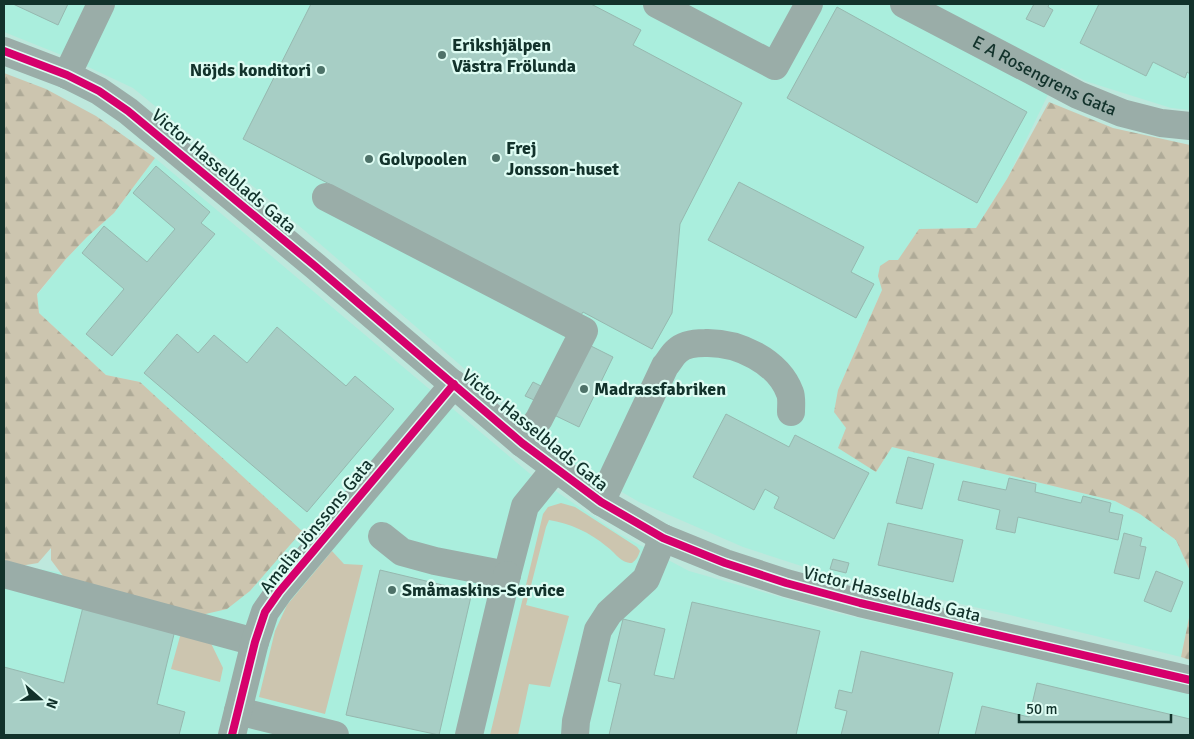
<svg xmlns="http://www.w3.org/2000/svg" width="1194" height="739" viewBox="0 0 1194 739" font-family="Signika,sans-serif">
<defs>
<pattern id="forest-firs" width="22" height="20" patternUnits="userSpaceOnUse" patternTransform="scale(1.25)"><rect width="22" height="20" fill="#ccc5af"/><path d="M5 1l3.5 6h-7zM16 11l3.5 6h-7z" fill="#aeaa97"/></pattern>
</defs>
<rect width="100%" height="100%" fill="#bee8dd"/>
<path fill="#aed" d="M4 4H1190V110L1171 108 1085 81 1061 68 1007 179 976 228 919 229 898 261 889 260 879 276 882 290 838 390 846 428 876 472 892 447 1115 501 1140 514 1176 540 1190 571V613L1181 657 1006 614 829 575 743 547 639 502 577 466 260 192 133 88 69 58 4 32Z
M155 158 529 473 619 534 689 571 837 613 1190 694V735H4V563L225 600 140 382 106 375 39 313 37 295 65 260 87 237 114 213Z"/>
<path fill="#ccc5af" d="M561 503 575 507 637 547 640 551C638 557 636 560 632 563 620 563 615 552 606 546 591 533 569 523 549 520L546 527 526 605 569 616 550 687 529 684 518 735H490L543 514 548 507Z
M332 551 344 564 363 565 325 714 259 697 275 631 287 605Z
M182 629 207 635 223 668 220 682 171 669Z"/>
<path fill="url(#forest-firs)" d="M4 73 46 89 96 116 155 158 114 213 87 237 65 260 37 294 39 313 106 375 140 382 301 530H303L250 591 227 609 197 616 66 580 51 560V548L38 563 20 566 4 562Z
M1049 102 1113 128 1190 145V571L1176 540 1140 514 1115 501 892 447 876 472 838 448 846 428 834 412 838 390 882 290 878 276 880 266 889 260H898L919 229 976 228 1007 179Z
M1190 613V660L1181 657Z"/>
<path fill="#a7cec5" stroke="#96b8af" d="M13 4H68L58 25Z
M311 4H591L641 30 633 45 742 103 680 224 672 313 652 349 583 312 581 315 243 139Z
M1034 4H1049L1048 7 1053 10 1044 27 1026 19Z
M1099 4H1190V74L1187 72 1185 78 1153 62 1146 76 1080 43Z
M837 7 1027 112 977 203 787 98Z
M156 166 210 212 201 223 215 234 112 356 86 334 124 289 82 253 104 226 147 262 175 229 133 193Z
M739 182 864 247 851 272 874 284 856 318 708 240Z
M277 327 346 386 355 376 394 409 307 512 144 373 177 334 198 353 214 335 247 363Z
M589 345 613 357 579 427 554 415Z
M533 382 541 386 534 400 525 396Z
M726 414 789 447 795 435 869 473 834 539 774 508 779 497 765 489 754 510 693 477Z
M908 457 934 464 922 509 896 503Z
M1009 478 1036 484 1035 492 1081 503 1083 496 1111 503 1109 512 1123 515 1118 540 1018 517 1015 533 996 529 1000 510 958 500 963 481 1006 490Z
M888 523 963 540 953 582 878 565Z
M1124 533 1142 538 1140 546 1146 547 1139 579 1114 573Z
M833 559 849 563 846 573 830 569Z
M380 570 472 592 439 735 346 715Z
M1156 571 1183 582 1171 612 1144 601Z
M692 602 820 631 796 735H609L621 684 608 681 623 619 665 629 654 675 674 679Z
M84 603 176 626 157 704 185 712 179 735H4V667L64 683Z
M861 651 953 673 938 735H841L847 711 835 708 839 690 852 693Z
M1037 683 1190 719V735H975L982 706 1029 717Z"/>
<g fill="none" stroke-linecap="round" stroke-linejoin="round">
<g stroke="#9aada8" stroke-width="28">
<path d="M657 4 775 66 809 4"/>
<path id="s1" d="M904 4 1078 95 1122 113 1161 123 1190 126"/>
<path d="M4 51 67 75 99 91 128 111 315 266 522 443 601 502 663 538 725 563 786 583 860 603 1190 680"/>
<path d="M67 75 101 4"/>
<path d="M326 197 584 331 539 419 522 443"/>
<path d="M601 502 665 366C669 362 672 355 677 351 684 344 696 343 705 343 738 342 778 361 790 393 792 398 791 406 791 412"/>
<path d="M382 536 402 552 435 561 507 575 525 506 555 469"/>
<path d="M4 574 255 642"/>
<path d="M238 711 335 735"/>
<path d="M232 735 255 642 265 612 279 592 454 384"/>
<path d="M469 735 507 575"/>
<path d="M575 735 576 721 598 630 609 613 646 579 663 538"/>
</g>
<defs>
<path id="cycleway" d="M4 51 67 75 99 91 128 111 315 266 522 443 601 502 663 538 725 563 786 583 860 603 1190 680
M232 735 255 642 265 612 279 592 454 384"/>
</defs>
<use href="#cycleway" stroke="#defcf3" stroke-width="11"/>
<use href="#cycleway" stroke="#d6006c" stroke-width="8"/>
</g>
<g fill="#4e7269" stroke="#defcf3" stroke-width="2">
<circle cx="442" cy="55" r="5"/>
<circle cx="321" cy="70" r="5"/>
<circle cx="496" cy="158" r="5"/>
<circle cx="369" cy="159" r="5"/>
<circle cx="584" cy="389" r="5"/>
<circle cx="392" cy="590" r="5"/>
</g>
<g text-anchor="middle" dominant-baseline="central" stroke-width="4.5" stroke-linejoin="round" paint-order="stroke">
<g font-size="18" font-weight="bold" fill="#12322b" stroke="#defcf3" text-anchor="start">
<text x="452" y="45">Erikshjälpen<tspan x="452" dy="21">Västra Frölunda</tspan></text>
<text x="311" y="70" text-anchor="end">Nöjds konditori</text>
<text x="506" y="148">Frej<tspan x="506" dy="21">Jonsson-huset</tspan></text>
<text x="379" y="159">Golvpoolen</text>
<text x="594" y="389">Madrassfabriken</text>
<text x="402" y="590">Småmaskins-Service</text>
</g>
<g font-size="18" fill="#12322b" stroke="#defcf3">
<text stroke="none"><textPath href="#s1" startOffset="158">E A Rosengrens Gata</textPath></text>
<text transform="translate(224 171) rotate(40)">Victor Hasselblads Gata</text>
<text transform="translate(535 430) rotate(39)">Victor Hasselblads Gata</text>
<text transform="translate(316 526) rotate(-51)">Amalia Jönssons Gata</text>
<text transform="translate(892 594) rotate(14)">Victor Hasselblads Gata</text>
</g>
</g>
<rect width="1194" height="739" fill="none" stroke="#12322b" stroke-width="10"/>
<g transform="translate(40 699) rotate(110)" stroke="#defcf3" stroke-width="4" paint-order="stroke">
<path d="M0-4L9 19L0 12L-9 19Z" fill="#12322b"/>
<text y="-8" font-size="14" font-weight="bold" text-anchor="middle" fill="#12322b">N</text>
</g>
<path d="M1019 714v8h152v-8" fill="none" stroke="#12322b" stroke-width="2.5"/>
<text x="1026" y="714" font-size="15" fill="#12322b" stroke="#defcf3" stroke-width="4" paint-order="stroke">50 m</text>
</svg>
